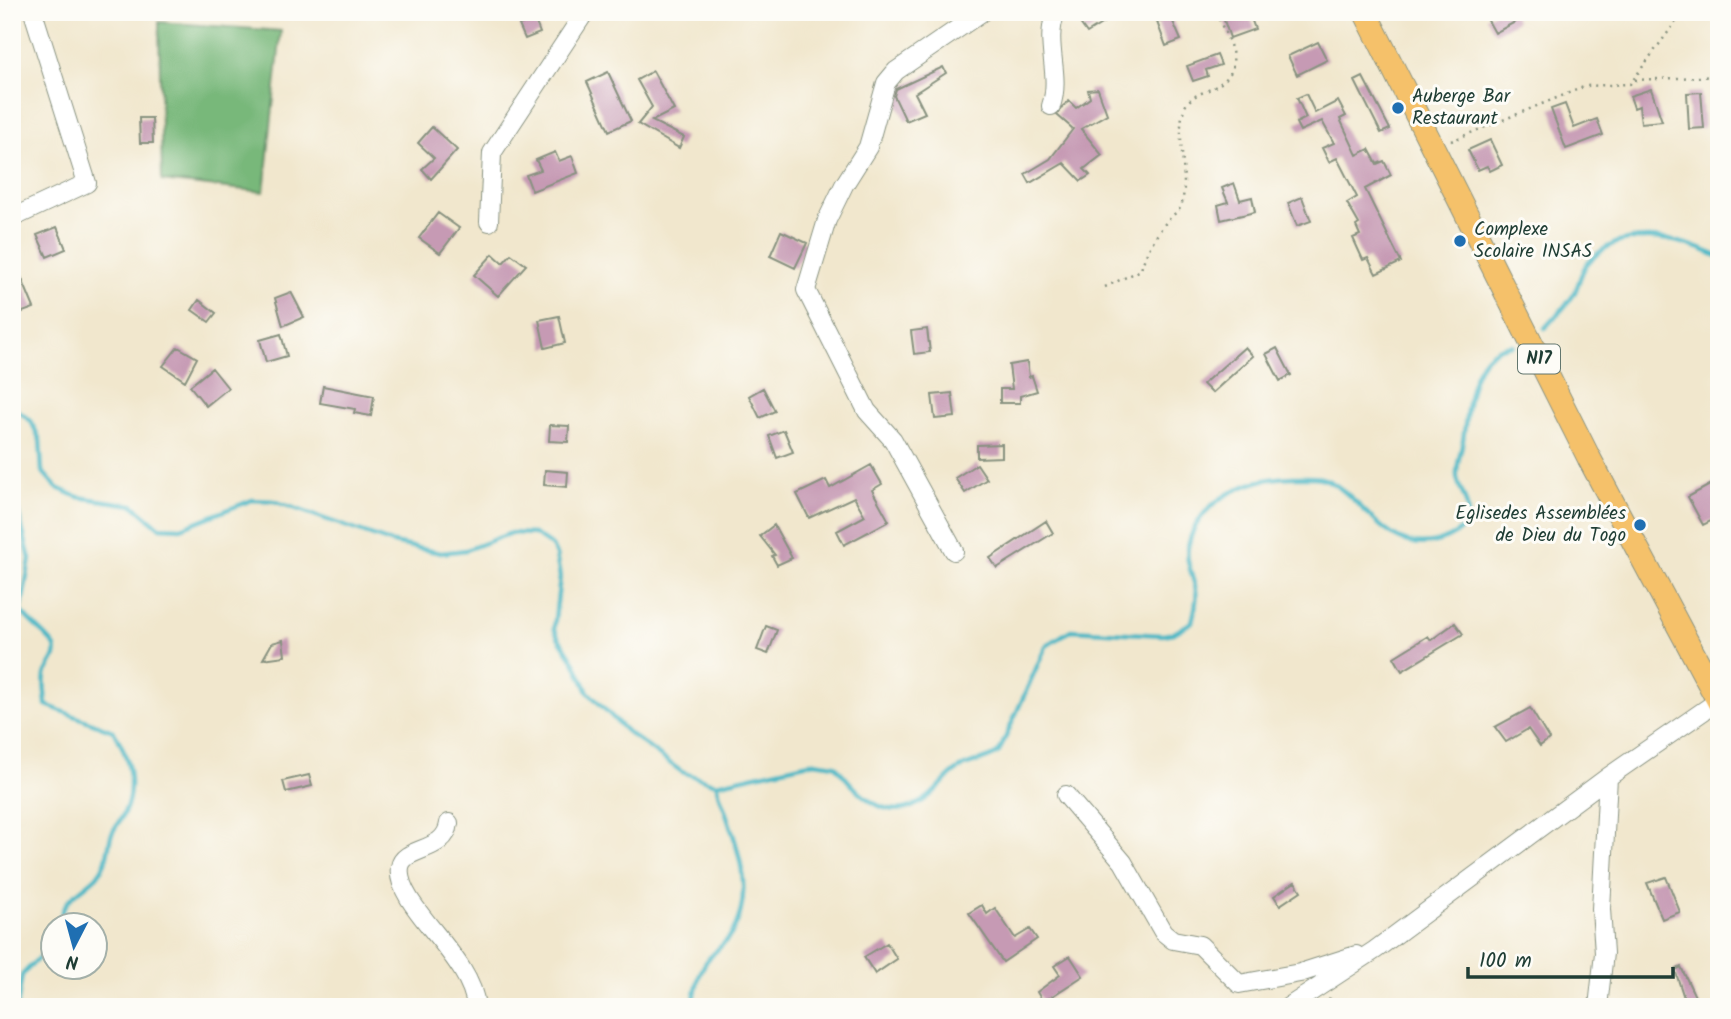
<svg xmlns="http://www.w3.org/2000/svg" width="1731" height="1019" viewBox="0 0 1731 1019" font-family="Kalam,sans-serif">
<rect width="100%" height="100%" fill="#fdfcf7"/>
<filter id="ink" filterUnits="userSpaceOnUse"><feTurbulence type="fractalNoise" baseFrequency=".0143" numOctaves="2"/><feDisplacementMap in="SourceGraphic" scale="14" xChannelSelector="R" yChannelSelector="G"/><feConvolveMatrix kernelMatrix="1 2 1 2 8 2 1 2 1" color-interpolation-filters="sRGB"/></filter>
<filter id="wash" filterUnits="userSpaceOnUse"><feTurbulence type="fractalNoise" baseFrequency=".00686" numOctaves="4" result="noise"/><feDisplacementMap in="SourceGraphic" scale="28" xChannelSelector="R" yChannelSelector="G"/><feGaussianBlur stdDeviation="1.57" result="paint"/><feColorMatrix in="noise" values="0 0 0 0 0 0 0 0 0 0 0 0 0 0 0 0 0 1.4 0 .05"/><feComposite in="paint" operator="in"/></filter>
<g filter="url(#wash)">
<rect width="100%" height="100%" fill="#f1e7cd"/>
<path fill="#78b87a" stroke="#4c7a57" stroke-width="2" d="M159 22 281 31 264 192 162 181Z"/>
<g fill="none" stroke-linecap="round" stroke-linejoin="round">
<path stroke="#4ab7c5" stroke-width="4.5" d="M1545 328C1554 317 1567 306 1574 294 1579 285 1580 273 1587 264 1620 224 1678 237 1719 257
M12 406 31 421 40 440 42 471 57 488 78 497 133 505 159 527 181 528 252 500 274 501 393 543 441 553 466 550 511 533 534 534 552 546 556 555 560 577 554 628 558 637 575 663 588 692 626 731 682 772 716 784 814 762 835 765C859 795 888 828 927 798 939 789 947 776 959 769 972 761 987 761 999 752L1046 646 1071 630 1163 635 1174 633 1192 622C1194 612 1198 601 1196 590 1192 572 1183 559 1190 539 1204 495 1256 476 1297 477 1308 477 1320 476 1329 481 1368 502 1390 561 1445 539 1456 534 1464 530 1467 518 1470 502 1459 491 1457 477 1456 465 1461 452 1463 440 1468 408 1468 349 1513 345
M12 489 30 559 21 611C28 620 54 642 55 647 58 657 50 664 46 672 42 681 46 696 46 705L113 731C129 753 136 787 124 813 120 821 114 828 111 836 107 852 108 863 97 876 80 893 62 897 59 925
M17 1007 22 975 52 944
M693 1007C696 989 698 970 710 957 717 949 727 942 732 933 759 887 731 831 716 784"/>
</g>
<g id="blocks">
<path fill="#c69ab4" d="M1072 12H1100L1106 21 1087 33Z
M1236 12 1239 20 1250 16 1255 29 1230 38 1223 17Z
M1495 12H1512L1517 21 1495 33 1486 17Z
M1171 17 1181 40 1166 46 1157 22Z
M534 18 540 33 525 39 519 25Z
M1318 42 1327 60 1297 75 1288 56Z
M1217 55 1221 65 1206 70 1208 76 1193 81 1187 66Z
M943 67 946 73 915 93 925 113 906 121 894 96 896 89Z
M653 71 674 110 652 121 684 137 679 148 638 124 652 107 637 80Z
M608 72 631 121 609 131 587 82Z
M1363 77 1390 129 1381 133 1355 81Z
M1098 89 1107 114 1081 129 1102 155 1084 169 1090 175 1081 181 1064 163 1030 183 1025 174 1050 159 1073 129 1057 115 1062 107 1069 101 1076 108 1090 98 1088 90Z
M1651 89 1662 121 1641 123 1639 106 1634 108 1630 96Z
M1701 92 1704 128 1689 129 1687 93Z
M1306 94 1315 113 1338 101 1346 116 1340 119 1357 155 1369 149 1377 164 1384 161 1391 175 1365 189 1401 262 1376 274 1368 258 1363 260 1353 238 1360 235 1356 226 1359 224 1347 203 1357 197 1337 158 1329 162 1322 148 1334 143 1322 121 1300 131 1296 123 1306 118 1297 98Z
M1565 104 1574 128 1597 119 1603 135 1566 149 1551 109Z
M139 118H152L153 143H140Z
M432 127 457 150 431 179 422 169 434 158 418 143Z
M1490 140 1502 165 1490 171 1487 166 1478 170 1468 150Z
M555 152 559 161 572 156 578 173 532 191 526 175 541 170 536 160Z
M1234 183 1240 200 1252 197 1255 212 1221 220 1218 205 1228 202 1222 188Z
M1302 197 1311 221 1297 226 1288 203Z
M438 213 459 228 440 253 419 238Z
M57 227 66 249 47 257 37 235Z
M781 231 807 243 795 268 770 256Z
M493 254 503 263 511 254 526 265 498 296 474 275Z
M12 255 34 308 20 313 12 292Z
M291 292 304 317 283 326 275 298Z
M199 300 216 313 209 322 192 310Z
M559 316 565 343 545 348 539 320Z
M927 329 930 352 914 354 911 331Z
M281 334 287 356 266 362 260 340Z
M178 347 197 358 185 381 163 366Z
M1245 347 1253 356 1212 393 1203 384Z
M1277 348 1291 375 1280 381 1266 354Z
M1027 362 1029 377 1032 376 1037 391 1020 396V403H1000V389H1012L1009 365Z
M212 368 228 388 206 406 190 386Z
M323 386 374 396 371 416 354 413 355 409 320 403Z
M763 388 775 411 760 418 749 396Z
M952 393 955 417 935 419 932 395Z
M550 425 569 426 568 442 549 441Z
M784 430 793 452 777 458 769 436Z
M1002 444V457L977 458V445Z
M977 464 987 479 965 493 955 478Z
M871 465 882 484 872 490 889 521 844 545 837 531 865 516 854 497 809 518 797 494 826 480 830 488Z
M545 470 568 472 567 487 544 485Z
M1719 480V517L1703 525 1688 497Z
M1046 521 1053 533 997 568 990 558Z
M774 525 792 558 777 565 772 556 775 555 760 536Z
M1455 623 1463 634 1402 671 1394 657 1428 636 1431 640Z
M766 626 777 630 768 654 757 650Z
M283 640 285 656 263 659 272 643Z
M1530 708 1549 739 1540 746 1528 729 1506 742 1495 727Z
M309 775 312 786 286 792 283 781Z
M1666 877 1680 912 1662 919 1647 883Z
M1295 882 1301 891 1280 905 1274 896Z
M982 905 987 914 995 908 1015 938 1030 929 1037 939 1003 962 969 913Z
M887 943 897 959 875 974 864 957Z
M1070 956 1083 976 1043 1002 1037 992 1060 975 1054 966Z
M1681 967 1700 1007H1687L1675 970Z"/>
</g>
</g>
<g filter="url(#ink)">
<use href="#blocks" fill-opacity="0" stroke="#889280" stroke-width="2"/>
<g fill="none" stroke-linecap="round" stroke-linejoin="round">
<defs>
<path id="minor" d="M1051 106C1062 74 1043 44 1056 12
M12 218 87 183 33 12
M489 222 492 153 585 12
M954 551 893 440 867 411 806 290 827 220 844 185 868 147 886 83 896 71 982 12
M1066 795 1123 862 1163 932 1173 940 1200 945 1239 984 1300 973 1356 955
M449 823C446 853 403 846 400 867 394 905 472 956 476 1007
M1288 1007 1375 950 1608 777 1718 701
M1598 1007 1604 953 1601 909 1608 777"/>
<path id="major" d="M1365 12 1589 458 1719 702"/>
</defs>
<use href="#minor" stroke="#889280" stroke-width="20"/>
<use href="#major" stroke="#889280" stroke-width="25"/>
<path stroke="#889280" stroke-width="2.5" stroke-dasharray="2 5" stroke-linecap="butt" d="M1635 80 1719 76
M1451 141 1586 86 1630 84 1683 12
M1105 287 1141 270C1144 255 1158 231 1169 219 1174 213 1180 212 1182 203 1189 174 1174 131 1185 107 1189 98 1197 95 1206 91 1251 72 1230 47 1216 12
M1329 998 1337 1007"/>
<use href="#minor" stroke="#fff" stroke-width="18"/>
<use href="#major" stroke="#f5c16b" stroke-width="23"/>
</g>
</g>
<g fill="#1f6fb2" stroke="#fdfcf7" stroke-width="2.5">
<circle cx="1398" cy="108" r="7"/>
<circle cx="1460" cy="241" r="7"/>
<circle cx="1640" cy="525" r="7"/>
</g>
<g text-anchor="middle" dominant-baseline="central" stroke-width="6" stroke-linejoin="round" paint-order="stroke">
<rect fill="#fdfcf7" stroke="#62766e" stroke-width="2" x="1518" y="344.5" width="42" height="29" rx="5"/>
<g font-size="18" font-weight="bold" fill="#1f3d34">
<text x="1539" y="359">N17</text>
</g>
<g font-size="19" fill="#1f3d34" stroke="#fdfcf7" text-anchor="start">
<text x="1412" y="97">Auberge Bar<tspan x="1412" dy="22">Restaurant</tspan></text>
<text x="1474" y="230">Complexe<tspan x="1474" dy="22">Scolaire INSAS</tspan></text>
<text x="1626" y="514" text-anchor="end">Eglisedes Assemblées<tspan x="1626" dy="22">de Dieu du Togo</tspan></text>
</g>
</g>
<rect width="1731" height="1019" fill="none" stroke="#fdfcf7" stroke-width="42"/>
<g transform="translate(74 946) rotate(186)"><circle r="33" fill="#fdfcf7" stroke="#a4b0a9" stroke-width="2"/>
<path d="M0-5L12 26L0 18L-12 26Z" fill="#1f6fb2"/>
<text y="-10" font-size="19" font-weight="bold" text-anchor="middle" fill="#1f3d34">N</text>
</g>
<path d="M1468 967v10h205v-10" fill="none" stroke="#1f3d34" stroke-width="3.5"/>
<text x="1479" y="967" font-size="21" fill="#1f3d34" stroke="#fdfcf7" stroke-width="5" paint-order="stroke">100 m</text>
</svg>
